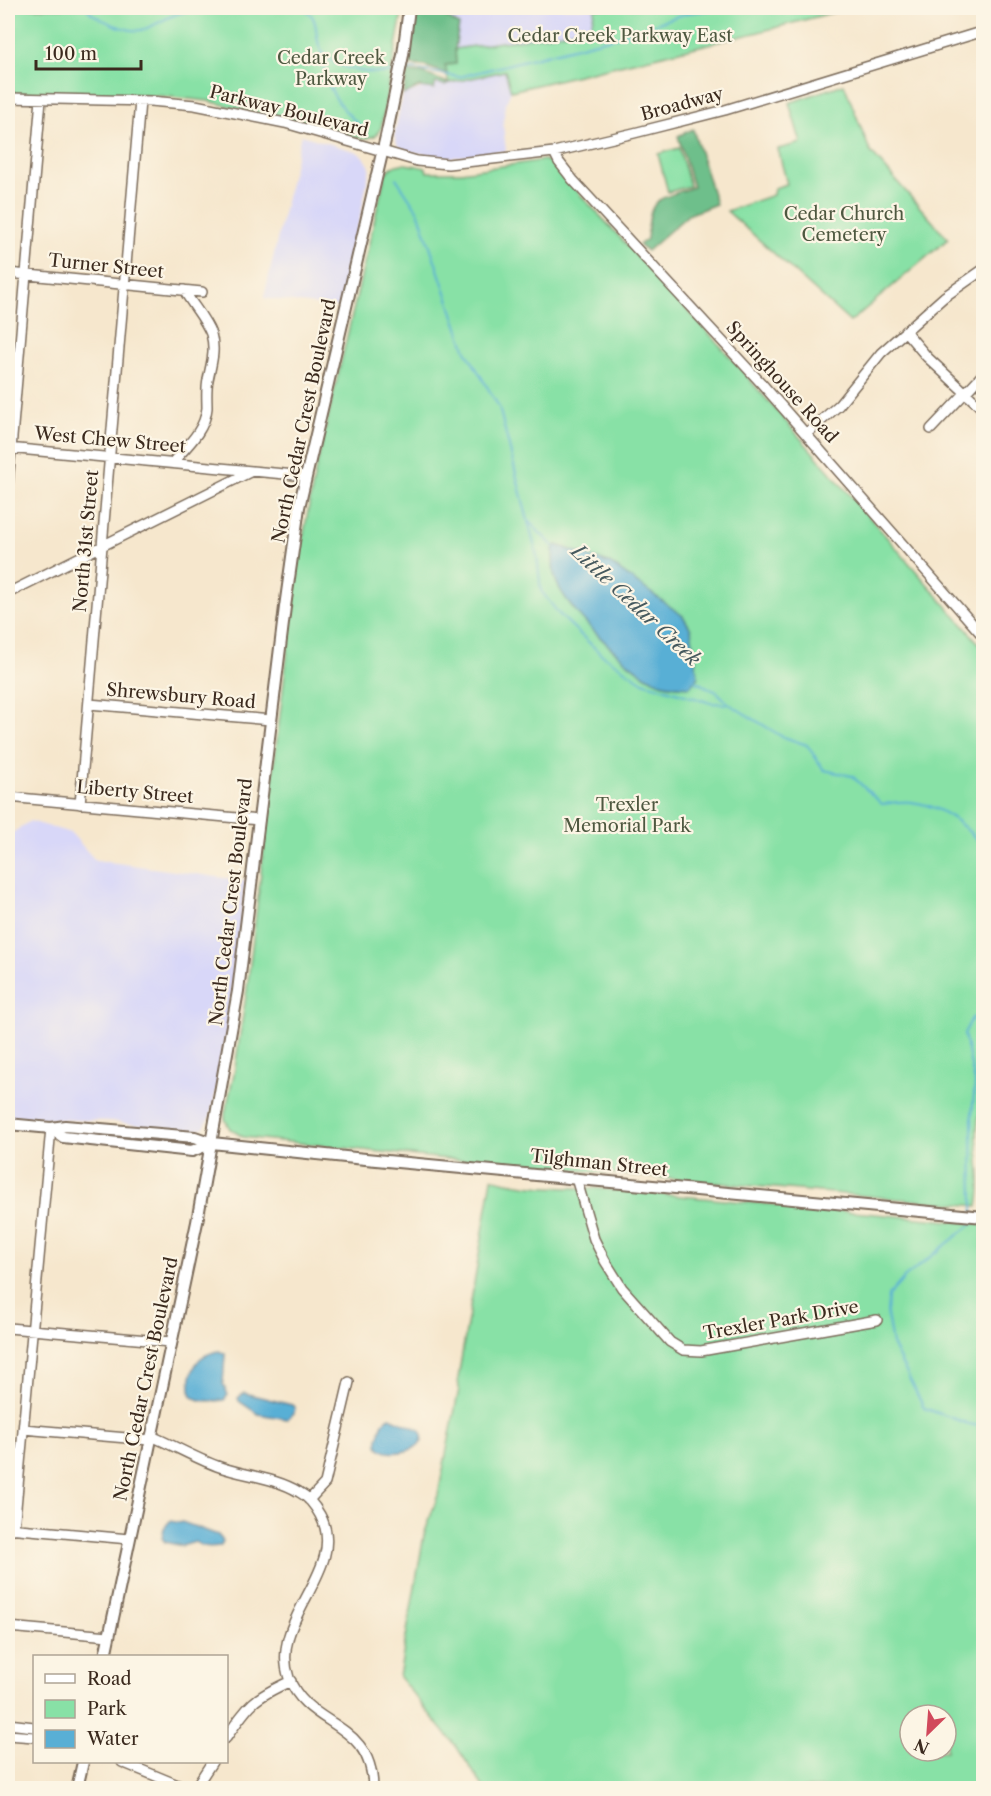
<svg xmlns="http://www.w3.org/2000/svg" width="991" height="1796" viewBox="0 0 991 1796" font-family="'Libre Caslon Text',serif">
<rect width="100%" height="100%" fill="#fcf5e5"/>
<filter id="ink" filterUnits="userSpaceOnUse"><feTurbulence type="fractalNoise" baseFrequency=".0167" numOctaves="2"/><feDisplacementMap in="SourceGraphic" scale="12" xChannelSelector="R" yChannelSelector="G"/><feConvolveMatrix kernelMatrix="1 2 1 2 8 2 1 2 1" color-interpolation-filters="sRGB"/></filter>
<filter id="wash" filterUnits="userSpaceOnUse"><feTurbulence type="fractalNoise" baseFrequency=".008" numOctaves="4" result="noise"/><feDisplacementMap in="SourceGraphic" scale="24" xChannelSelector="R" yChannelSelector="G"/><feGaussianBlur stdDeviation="1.35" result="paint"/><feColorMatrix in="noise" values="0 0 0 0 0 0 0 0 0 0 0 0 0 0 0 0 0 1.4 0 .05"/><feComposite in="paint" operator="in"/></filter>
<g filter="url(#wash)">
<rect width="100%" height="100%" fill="#f6e7cd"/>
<path fill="#d8d7f8" d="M433 8H595L591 26 563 33 455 49 459 25Z
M505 71 511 91 505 105 503 125 506 151 446 158 408 151 398 146 394 136 403 95 436 83 445 85Z
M301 135 357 152 364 157 370 167 351 263 340 308 264 298Z
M30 821 71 833 95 860 246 881 228 1030 211 1115 204 1127 197 1131 188 1133 111 1121 8 1118V836Z"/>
<path fill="#88e1a6" stroke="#628662" stroke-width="1.5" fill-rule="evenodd" d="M8 8H403L381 128 375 136 364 139 208 101 161 96 8 93Z
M595 8H850L755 33 511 91 505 71 449 83 444 65 456 64 455 49 563 33 591 26Z
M844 84 870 151 948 239 850 322 727 211 773 195 774 188 787 184 778 149 801 143 789 103Z
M679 148 690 186 668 192 658 154Z
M544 160 551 163 716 341 983 648 984 1102C970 1129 982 1158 980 1187 980 1193 979 1200 978 1206L437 1158 243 1137 230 1129 225 1119V1113L234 1074 247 989 298 565 315 473 385 175C394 158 411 165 426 168L427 172H461Z
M492 1178C524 1188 560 1188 593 1188L983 1224V1788H484L456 1746 399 1677 424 1535 438 1495 459 1389 458 1378ZM910 1715H946V1751H910Z"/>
<path fill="#6ebf8b" stroke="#547454" stroke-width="1.5" d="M415 8H433L459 25 455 49 456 64 445 65 447 74 424 66 409 65Z
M410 72 422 73 449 83 445 85 436 83 434 89 419 87 403 95 407 73Z
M693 129 716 204 688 215 647 251 639 245 647 239C650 196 655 201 693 187L678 136Z"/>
<path fill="#59afd5" stroke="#4a6c7a" stroke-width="1.5" d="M557 545 611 564 683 616 691 629 698 677 690 687C680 686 667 686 658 682 630 671 567 609 556 581 552 571 553 559 553 549Z
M219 1351 225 1354 223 1384 228 1395 224 1400C215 1401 202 1402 195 1398 184 1391 193 1365 201 1358 207 1354 213 1352 219 1351Z
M244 1393 292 1405 295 1408 294 1413 287 1419 258 1414 239 1401 238 1398Z
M390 1417 420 1430C433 1449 391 1458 381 1449 375 1445 378 1437 380 1432 382 1424 383 1421 390 1417Z
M170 1521 180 1523 182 1522 218 1535 223 1541 221 1546C211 1547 203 1548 195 1542L182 1546 165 1542 162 1538 164 1528Z"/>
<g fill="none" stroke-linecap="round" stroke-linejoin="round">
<path stroke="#59afd5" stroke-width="2" d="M86 8C94 18 128 33 141 30 156 26 168 15 184 12 198 9 206 13 221 8
M280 8C288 9 301 6 307 11 320 20 314 39 321 50 334 71 373 75 395 72
M321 52C326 88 336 105 363 128
M403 71 413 69 459 77 620 36 687 13 729 8
M396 178 418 211 466 351 499 407 537 556 541 591 559 614 601 654 643 682 711 703 729 704 781 736 807 745 824 770 852 776 882 804C891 803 902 801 911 802 942 805 962 824 984 846
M528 521 556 549
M695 681 717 692 729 704
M973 1212 972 1115 975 1083 964 1034 972 1018 984 1016
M972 1221V1224L905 1277 888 1296 887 1315 892 1344 924 1408 969 1424 984 1427"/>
</g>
</g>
<g filter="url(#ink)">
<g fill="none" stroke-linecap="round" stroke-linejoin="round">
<defs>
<path id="minor" d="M8 98 150 101 195 105 285 123 417 161 448 164 554 152 634 133 725 110 984 31
M554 152 559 162 573 180 762 384 984 637
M8 273 202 292
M905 331 927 357 984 410
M931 429 984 373
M806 434 839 405 881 353 944 297 984 269
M8 448 306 476
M172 463C186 447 205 431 207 408 207 399 206 389 208 380 211 364 216 351 211 334 205 318 192 305 184 290
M8 484 41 99
M8 593 252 471
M89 704 271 720
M8 797 259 820
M80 804 140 101
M984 1115 982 1128 984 1155
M576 1178 594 1239 605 1261 622 1288 670 1342 683 1350 701 1351 877 1320
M8 1328 171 1342
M23 1429 150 1440
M151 1436C173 1445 195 1458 217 1466 244 1476 274 1477 299 1492 309 1497 315 1506 320 1515 350 1569 268 1618 289 1678 308 1729 372 1719 373 1788
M309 1500 325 1483 349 1382
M8 1528 129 1539
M14 1529 51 1128
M8 1627 109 1636
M8 1724 34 1727
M8 1735 34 1737
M226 1738C249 1704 253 1698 291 1681
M122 1762 185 1788
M195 1788 212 1762"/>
<path id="major" d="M8 1124 51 1128 65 1126 195 1137 212 1143 355 1158 984 1217
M51 1128 63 1137 192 1151 212 1143
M105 1656 197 1222 238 991 285 607 299 507 387 132 403 55 409 8
M77 1788 83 1762"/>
</defs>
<use href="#minor" stroke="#7c6c5b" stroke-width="12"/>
<use href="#major" stroke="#7c6c5b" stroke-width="14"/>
<use href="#minor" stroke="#fff" stroke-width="9"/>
<use href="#major" stroke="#fff" stroke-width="10"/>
</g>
</g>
<g text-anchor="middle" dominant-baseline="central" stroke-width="4.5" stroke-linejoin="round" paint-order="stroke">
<g font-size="18" fill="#4e5840" stroke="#fcf5e5">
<text x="620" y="36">Cedar Creek Parkway East</text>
<text x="331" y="58">Cedar Creek<tspan x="331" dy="21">Parkway</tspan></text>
<text x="844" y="214">Cedar Church<tspan x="844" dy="21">Cemetery</tspan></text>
<text x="627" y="805">Trexler<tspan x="627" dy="21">Memorial Park</tspan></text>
</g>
<g font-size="18" fill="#3b2a1e" stroke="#fcf5e5">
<text transform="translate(682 104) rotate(-15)">Broadway</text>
<text transform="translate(289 111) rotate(14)">Parkway Boulevard</text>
<text transform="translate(106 266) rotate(6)">Turner Street</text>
<text transform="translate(782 382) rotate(48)">Springhouse Road</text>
<text transform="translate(304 421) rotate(-78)">North Cedar Crest Boulevard</text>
<text transform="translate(110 440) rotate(5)">West Chew Street</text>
<text transform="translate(86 541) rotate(-85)">North 31st Street</text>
<text transform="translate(181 696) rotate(5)">Shrewsbury Road</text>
<text transform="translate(135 792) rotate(5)">Liberty Street</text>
<text transform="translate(231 902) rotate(-83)">North Cedar Crest Boulevard</text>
<text transform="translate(599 1163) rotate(6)">Tilghman Street</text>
<text transform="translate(781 1320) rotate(-10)">Trexler Park Drive</text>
<text transform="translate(146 1379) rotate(-78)">North Cedar Crest Boulevard</text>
</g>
<g font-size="20" font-style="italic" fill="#46595e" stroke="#fcf5e5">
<text transform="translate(636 605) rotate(43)">Little Cedar Creek</text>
</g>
</g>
<rect width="991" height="1796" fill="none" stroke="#fcf5e5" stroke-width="30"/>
<rect x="33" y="1655" width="195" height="108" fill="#fcf5e5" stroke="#afa495" stroke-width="1.5"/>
<rect x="45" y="1674" width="30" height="9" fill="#ffffff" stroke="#afa495" stroke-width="1.5"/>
<text x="87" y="1685" font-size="18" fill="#3b2a1e">Road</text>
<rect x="45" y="1700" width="30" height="18" fill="#88e1a6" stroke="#afa495" stroke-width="1.5"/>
<text x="87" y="1715" font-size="18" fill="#3b2a1e">Park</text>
<rect x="45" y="1730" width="30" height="18" fill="#59afd5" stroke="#afa495" stroke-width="1.5"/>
<text x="87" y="1745" font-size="18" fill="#3b2a1e">Water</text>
<g transform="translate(928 1733) rotate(205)"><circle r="28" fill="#fcf5e5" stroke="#afa495" stroke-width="1.5"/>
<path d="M0-4.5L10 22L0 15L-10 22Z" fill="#d1495b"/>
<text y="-9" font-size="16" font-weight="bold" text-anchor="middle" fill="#3b2a1e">N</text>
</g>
<path d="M36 60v9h105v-9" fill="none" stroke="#3b2a1e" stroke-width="3"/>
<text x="45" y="60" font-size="18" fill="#3b2a1e" stroke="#fcf5e5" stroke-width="4.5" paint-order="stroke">100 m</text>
</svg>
